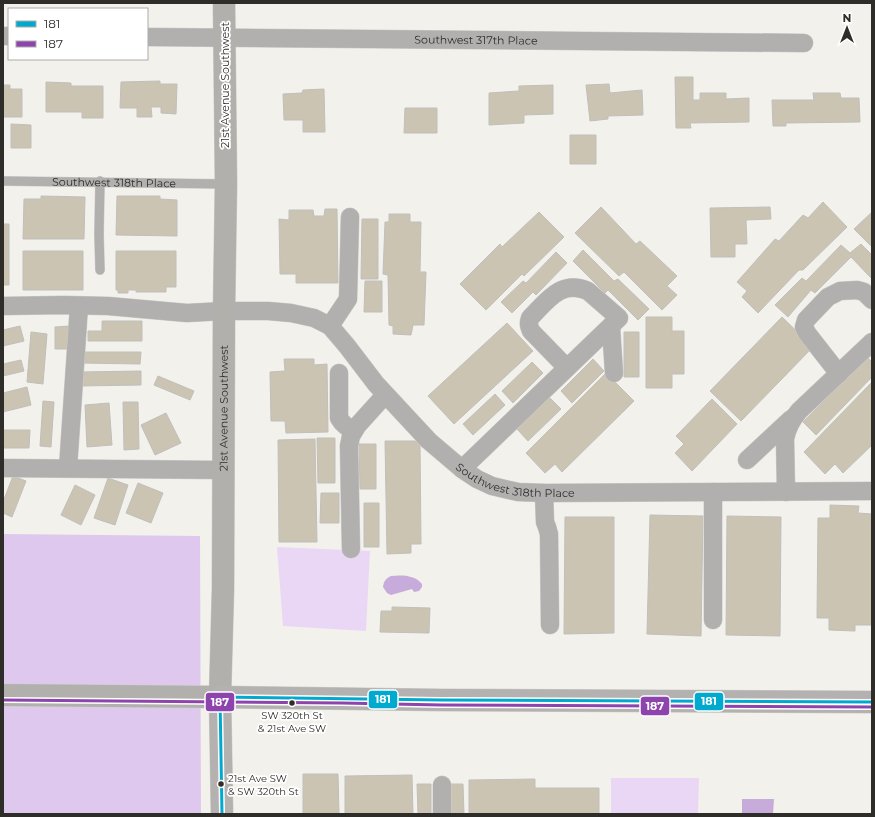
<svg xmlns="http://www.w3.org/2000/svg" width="875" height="817" viewBox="0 0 875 817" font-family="Montserrat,sans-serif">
<rect width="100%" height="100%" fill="#f3f1ec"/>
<path fill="#e9d7f5" d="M277 547 370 551 366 631 283 626Z
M611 778H699L698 814H611Z"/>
<path fill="#dfc8ee" d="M3 534 200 536 201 814H3Z"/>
<path fill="#c7abda" d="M391 576C402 575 415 575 422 584V587L419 591 414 592 412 589 391 595 387 593 383 587C384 581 385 579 391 576Z
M742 799H774L773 814H742Z"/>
<path fill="#cbc4b2" stroke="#c0bfbc" d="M675 77H693V100H700V93H726V99L749 98V122L690 123 691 128H676Z
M160 81V84H177L176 114 161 113V107H151L152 117H137V108H120L121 82Z
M46 82 71 83V86H103V118H82V112H46Z
M609 84 610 93 642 90 643 115 608 116V119L590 121 586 85Z
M3 85H10V89H22V117H3Z
M553 85V114L524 115V123L489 125V93L519 91V86Z
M324 89 325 132H303V120H284L283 94 302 93 303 90Z
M813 93H840L841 98H859L860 122 786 123V126H773L772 100H814Z
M405 108H437V133H404Z
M11 124 31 125V148H11Z
M570 135H596V164H570Z
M41 196 85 197 84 239H23L24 199H41Z
M117 196H160V199L177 200V236L116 235Z
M823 202 847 227 803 270H799L758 313 742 297 747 291 737 282 775 239 779 241 803 215 808 218Z
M601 207 636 244 640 241 677 276 667 286 677 295 662 310 624 272 619 276 575 233Z
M770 207 771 219 746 220 747 244H735V257H711L710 208Z
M325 209H337L338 283H296V274H280L279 219 289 220V210H313L314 216H324Z
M539 212 564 237 524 276 522 274 486 310 460 284 500 244 502 247Z
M872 212V247L854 229Z
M389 214H410V222H421L420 272H426L424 325H413L411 335 393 334V326L389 325 388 275 383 274 385 222H389Z
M362 219H378V279H361Z
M3 224H9V285H3Z
M861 244 872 255V279L851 257 815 293 811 290 788 317 775 305 802 278 806 281 841 245 850 253Z
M583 250 614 281 618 279 649 309 638 320 608 290 605 293 573 261Z
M23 251H83V290H23Z
M116 251H176V287H166V292H136V290H128V293H118V290H116Z
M556 252 567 263 536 295 533 292 512 313 501 302 523 281 526 283Z
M365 281H382V312H364Z
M646 317H672V331H684V374H672V388H646Z
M782 317 813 347 741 421 710 391Z
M102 321H142V341H88V331H102Z
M507 323 533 351 454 424 428 396Z
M20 326 24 341 3 346V330Z
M70 326 71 349H55V327Z
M31 332 47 334 43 384 27 382Z
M624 332H639V377H624Z
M81 352H141L140 364 81 363Z
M867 357 872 362V377L816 435 803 422Z
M284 359H314V365L327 364 328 432 286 433 285 421H271L270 372 285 371Z
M593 359 604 371 572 403 561 391Z
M21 360 24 371 3 376V364Z
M532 362 543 373 513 403 502 391Z
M141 371V385L80 386V372Z
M606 373 634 401 562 472 555 464 545 473 526 453Z
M158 376 194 391 190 400 154 385Z
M872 382V445L843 473 835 464 825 474 804 452Z
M27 387 31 405 3 412V393Z
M495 394 505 405 473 435 463 424Z
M549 397 561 409 528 441 517 429Z
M712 399 737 424 692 471 675 453 684 444 676 436Z
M43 401 54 402 51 447 40 446Z
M123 402H138L139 449 124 450Z
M109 403 112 445 87 447 85 405Z
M166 413 181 443 155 455 141 425Z
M3 430H30L29 448H3Z
M317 438H335V483H318Z
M315 439 317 542H279L278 440Z
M385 441H420L421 544H411V553L387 554Z
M359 444H376V489H360Z
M13 476 26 481 12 517 3 513V502Z
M108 478 128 485 115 525 94 518Z
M138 483 163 493 151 523 126 513Z
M75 485 95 495 81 525 61 515Z
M321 493H339V523H320Z
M364 503H379V547H364Z
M830 505 859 506 858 513 872 514V625H855V631L829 630V618H817L818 518H830Z
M650 515 703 516 701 636 647 634Z
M727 516 781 517 780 636 726 635Z
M565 517H614V633L564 634Z
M392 607 430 608 429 633 380 632 381 611H392Z
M303 774H338L339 814H303Z
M412 775 413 814H345V776Z
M535 779V788H599V814H469V780Z
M417 784H431V814H418Z
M449 784H463L464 814H451Z"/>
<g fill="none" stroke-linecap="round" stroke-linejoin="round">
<defs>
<g id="lane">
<path id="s1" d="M3 181 226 184"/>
<path d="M100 270 99 234 100 181"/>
</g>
<g id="street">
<path d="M3 36H9"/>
<path id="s2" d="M147 37 804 43"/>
<path id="s3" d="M3 306 64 305 108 306 187 313 224 311H268L291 313 314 318 330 326 347 346 376 384 429 441 462 469 477 479 492 486 518 492 544 493 872 491"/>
<path d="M330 326 348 299 350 217"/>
<path d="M611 327 614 373"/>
<path d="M339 373V418C343 425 347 427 354 430"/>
<path d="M839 374 807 333 804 327 806 320 828 297 840 291 857 290 864 292 872 300"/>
<path d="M747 460 791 419"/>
<path d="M3 468 224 470"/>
<path d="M68 468 79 306"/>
<path d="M462 469 619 318 588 291C561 279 547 301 530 318 528 324 529 326 531 331L567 368"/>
<path d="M713 492V620"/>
<path d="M786 492 785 439C787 428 792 419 799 411L872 342"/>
<path d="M544 493 545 522 547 527 549 534 550 625"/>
<path d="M351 549 349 446 351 436 357 426 385 395"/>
<path d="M442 785V814"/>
</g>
<g id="secondary">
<path id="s4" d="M3 695 220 697 223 589 224 311 226 184 224 3"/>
</g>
<path id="primary" d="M222 814 220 697 442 700 872 702"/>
</defs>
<use href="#lane" stroke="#cfcdca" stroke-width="10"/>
<use href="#street" stroke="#cfcdca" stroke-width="19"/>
<use href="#secondary" stroke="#cfcdca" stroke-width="23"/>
<use href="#primary" stroke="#cfcdca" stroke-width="23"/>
<use href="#lane" stroke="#b1b0af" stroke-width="9"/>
<use href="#street" stroke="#b1b0af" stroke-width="18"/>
<use href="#secondary" stroke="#b1b0ac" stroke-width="22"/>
<use href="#primary" stroke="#b3b2b0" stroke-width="22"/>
<defs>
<path id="bus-1" d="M220 697 442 700 872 702
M220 697 222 814"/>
<path id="bus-2" d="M3 700 341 703 442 705 872 707"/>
</defs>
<use href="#bus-1" stroke="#fff" stroke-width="6"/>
<use href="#bus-2" stroke="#fff" stroke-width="6"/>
<use href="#bus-1" stroke="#00a9ce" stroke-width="3"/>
<use href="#bus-2" stroke="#8e44ad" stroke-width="3"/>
</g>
<g fill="#2f2d2a" stroke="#fff" stroke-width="1.5">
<circle cx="292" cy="703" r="3.5"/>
<circle cx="221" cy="784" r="3.5"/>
</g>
<g text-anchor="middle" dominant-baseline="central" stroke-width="3.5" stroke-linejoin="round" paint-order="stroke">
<g font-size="10" fill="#2f2d2a" stroke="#fff">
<text x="292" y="715">SW 320th St<tspan x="292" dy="13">&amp; 21st Ave SW</tspan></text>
<text x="228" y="778" text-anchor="start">21st Ave SW<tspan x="228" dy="13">&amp; SW 320th St</tspan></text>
</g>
<g font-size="11" fill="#2f2d2a" stroke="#fff">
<text stroke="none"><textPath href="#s2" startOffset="329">Southwest 317th Place</textPath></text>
<text transform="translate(225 85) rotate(-90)">21st Avenue Southwest</text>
<text stroke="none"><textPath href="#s1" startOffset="111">Southwest 318th Place</textPath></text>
<text stroke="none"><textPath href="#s4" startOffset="506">21st Avenue Southwest</textPath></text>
<text stroke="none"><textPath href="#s3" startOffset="581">Southwest 318th Place</textPath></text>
</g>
</g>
<g stroke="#fff" stroke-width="1.5">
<rect x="368" y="690" width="30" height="19" rx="4" fill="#00a9ce"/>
<rect x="694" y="692" width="30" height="19" rx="4" fill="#00a9ce"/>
<rect x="205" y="692" width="30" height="20" rx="4" fill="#8e44ad"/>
<rect x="640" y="696" width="30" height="20" rx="4" fill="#8e44ad"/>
</g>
<g font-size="11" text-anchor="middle" font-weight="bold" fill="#fff">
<text x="383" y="703">181</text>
<text x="709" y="705">181</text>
<text x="220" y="706">187</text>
<text x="655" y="710">187</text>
</g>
<rect width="875" height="817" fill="none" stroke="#2f2d2a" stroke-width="8"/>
<rect x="8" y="8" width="140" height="52" fill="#ffffff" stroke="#acabaa"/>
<rect x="16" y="21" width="20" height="6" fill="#00a9ce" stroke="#acabaa"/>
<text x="44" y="28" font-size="12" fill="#2f2d2a">181</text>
<rect x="16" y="41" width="20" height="6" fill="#8e44ad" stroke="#acabaa"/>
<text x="44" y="48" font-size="12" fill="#2f2d2a">187</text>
<g transform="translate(847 28)" stroke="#ffffff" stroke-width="3" paint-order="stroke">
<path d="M0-3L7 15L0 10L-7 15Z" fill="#2f2d2a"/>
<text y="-6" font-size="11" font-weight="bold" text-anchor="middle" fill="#2f2d2a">N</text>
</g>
</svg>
